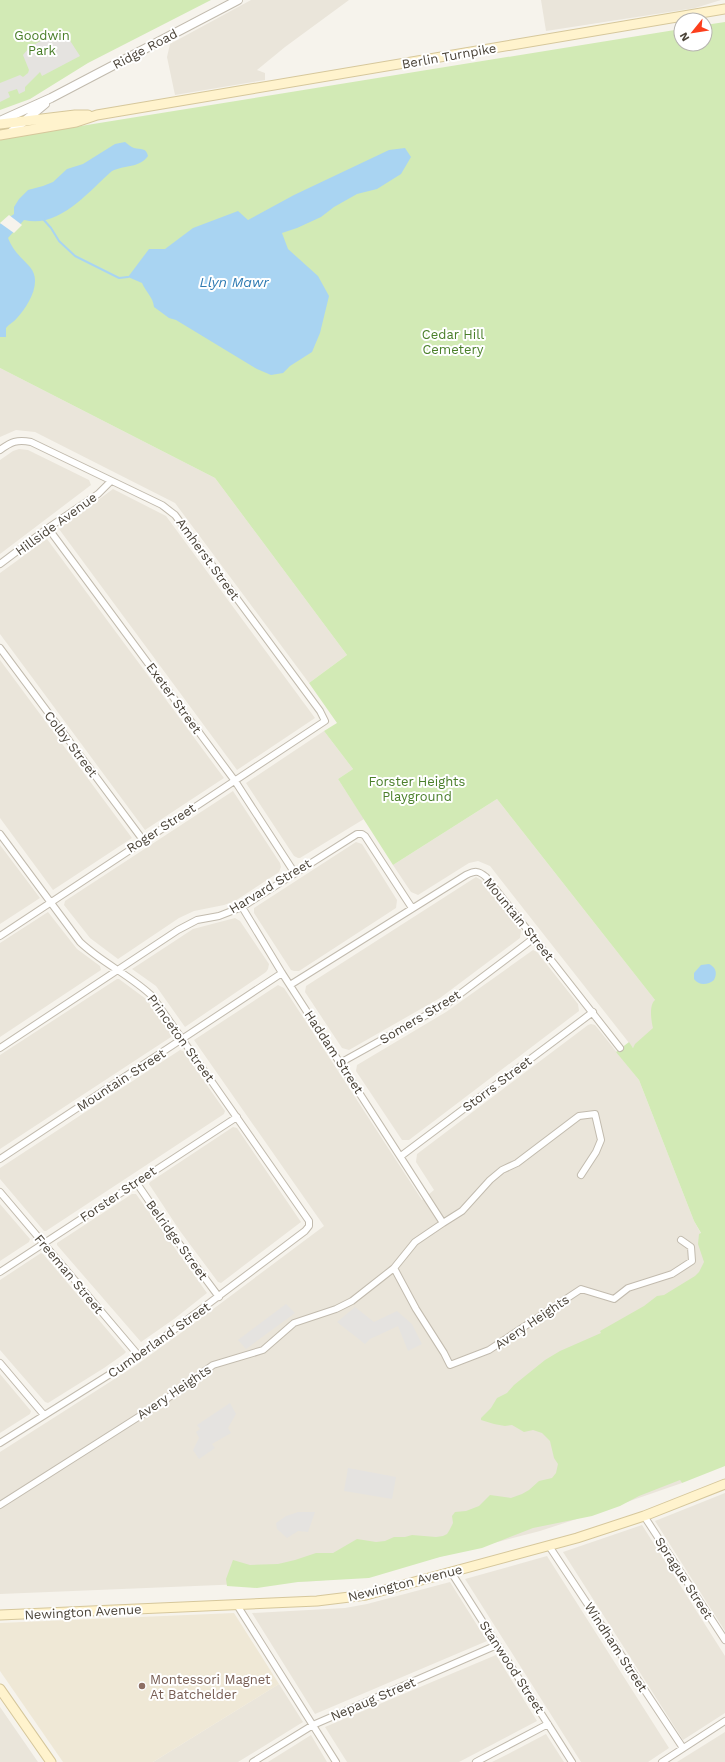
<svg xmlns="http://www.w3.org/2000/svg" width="725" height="1762" viewBox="0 0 725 1762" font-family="'Work Sans',sans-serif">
<rect width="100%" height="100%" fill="#f6f3ec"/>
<path fill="#eae5da" d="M251 0H349L285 47 257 70 265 73V80L175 95 167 57 170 44Z
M541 0H721L695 8 546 31Z
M0 368 215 478 347 655 309 683 175 503 35 432 16 430 0 437Z
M19 449 28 450 89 480 91 485 0 554V460L13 451Z
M113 489 166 516 315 718 237 770 59 529Z
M47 539 224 778 145 830 0 634V573Z
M0 660 132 838 53 890 0 818Z
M324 731 353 769 338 779 364 819 300 858H298L294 856 246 783Z
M233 791 280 863 281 867 279 872 235 901 224 905 194 911 179 918 118 959 90 938 64 905 65 901Z
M497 799 670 1019 633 1048 490 866 478 861 469 863 418 895 411 892 393 865Z
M356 842 362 844 397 900 396 908 299 971H294L291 970 254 913V908Z
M0 845 40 898 0 924Z
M476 877 481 880 521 930 520 938 440 998 349 1050 342 1048 305 992 306 986Z
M48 912 77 949 100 966 101 970 0 1037V943Z
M235 918 240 921 269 964 268 969 266 972 185 1027 156 986 132 969 193 929Z
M533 950 537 952 578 1004 579 1011 409 1140H402L356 1071 357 1065 446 1012Z
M117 979H119L146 999 171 1034V1037L0 1149V1055Z
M278 985 284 988 422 1200 434 1190 416 1162 417 1154 588 1025 591 1024 595 1025 639 1080 694 1221 718 1264 656 1435 682 1483 598 1512 540 1531 369 1575 317 1581 0 1594V1452L135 1366 185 1330 324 1226 194 1040Z
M180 1050 183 1051 225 1111 224 1114 46 1231H44L0 1179V1168Z
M233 1127 237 1128 301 1222 221 1283 218 1282 180 1231 149 1184 150 1182Z
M132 1194H136L207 1293 174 1319 141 1342 57 1245V1243Z
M0 1204 30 1239 29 1242 0 1261Z
M41 1253 43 1254 126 1352 124 1354 104 1368 48 1403 45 1402 0 1350V1280Z
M0 1374 31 1411 30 1414 0 1433Z
M725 1493V1631L655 1521Z
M642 1525 725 1656V1713L683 1740 563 1552Z
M547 1556 669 1748 648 1762H581L465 1579Z
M450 1582 487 1641 315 1714 252 1613 345 1608 367 1604Z
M496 1655 537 1721 459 1762H347L325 1727Z
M279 1684 303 1722 238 1762H153Z
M0 1707 38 1762H0Z
M725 1732V1762H677Z
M546 1734 564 1762H492L508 1754Z
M311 1735 327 1762H268Z"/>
<path fill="#efe8d6" d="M234 1613 279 1684 153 1762H63L0 1671V1623Z"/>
<path fill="#d2eab5" d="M0 0H211L88 63 30 99 0 110Z
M725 22V1466L682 1483 680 1480 639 1496 620 1506 592 1516 533 1528 482 1548 440 1557 369 1578 298 1582 257 1588 227 1586 226 1579 233 1560 250 1565 278 1564 295 1560 316 1553H333L357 1539 376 1542 385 1541 394 1537H405L412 1535 436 1537 443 1536 447 1534 449 1531 453 1523 452 1516 455 1512 466 1511 479 1506 490 1495 511 1498 522 1494 529 1490 539 1481 552 1478 556 1473 558 1464 554 1458 550 1441 542 1433 533 1430 524 1432 512 1425 505 1426 494 1424 481 1420V1418L491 1408 497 1398 507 1393 514 1385 545 1360 560 1351 601 1333 600 1331 644 1306 657 1296 664 1295 695 1276 699 1272 704 1262 698 1244 699 1234 701 1233 694 1221 639 1080 616 1052 629 1042 633 1048 635 1044 653 1028C651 1020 649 1005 655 1000L497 799 393 865 338 779 353 769 324 731 337 723 309 683 347 655 215 478 0 368V139L681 29V44H705V25Z"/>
<path fill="#e5e3e0" d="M58 30 61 36 65 33 80 56 42 76 40 72 25 87V91L19 94 17 89 8 92 10 97 0 102V83L20 75 23 77 28 73 29 70 23 55 29 48Z
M286 1304 295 1313 246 1349 238 1340Z
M355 1307 374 1322 397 1311 412 1324 422 1344 408 1351 398 1326 370 1339 365 1344 337 1322Z
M230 1403 236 1414 228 1428 231 1433 212 1444 215 1448 199 1459 193 1450 199 1438 196 1432 200 1429 197 1425Z
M348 1468 396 1477 392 1499 344 1491Z
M298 1512H315L308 1532 298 1531 287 1538 277 1529 276 1523 286 1516Z"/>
<path fill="#a9d4f2" d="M125 142C128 144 131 147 134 148 141 150 146 147 148 156 140 168 124 165 112 171 89 191 59 229 24 220L8 238C13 251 21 257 30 267 43 282 28 306 17 318 14 322 9 324 6 328V337H0V224L14 214V207L19 199 28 190 43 186 53 182 67 169 83 164 115 144Z
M405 148 411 157 401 174 377 189 357 194 334 207 321 217 297 228 282 233 288 249 318 276 329 296 320 333 312 352 290 366 283 373 271 375 257 369 176 320 169 318 154 307C153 297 146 292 142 283L128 277 149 249H165L193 228 238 211 248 220 294 195 389 150Z
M709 964C715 967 718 972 714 980 708 985 699 986 694 979V973L701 965Z"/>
<path fill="#f6f3ec" d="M9 215 22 225 14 233 0 223Z"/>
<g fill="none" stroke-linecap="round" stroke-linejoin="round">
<path stroke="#a9d4f2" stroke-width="2" d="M43 219 51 228 59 241 75 256 119 278 128 277"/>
<defs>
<path id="minor" d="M0 450C11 442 17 439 31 442L162 505 175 515 320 711 325 721 0 936
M48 528 235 781 294 872
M0 564 48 528 98 494 110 482
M0 648 143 840
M0 834 80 942C102 963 130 975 152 996L309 1221V1226L305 1231 139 1356 0 1443
M290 985 466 875C475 871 478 870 486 877L620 1048
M0 1048 178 930 197 920 219 916 242 907 357 834H362L365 836 412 908
M340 1063 448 1003 534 938
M401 1156 593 1012
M0 1159 282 973
M136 1182 166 1226 219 1297
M0 1192 139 1356
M443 1223 462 1211 490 1180 502 1170 517 1163 579 1116 595 1114 601 1140 596 1152 581 1175
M394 1268 416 1309 444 1353 450 1365 489 1350 581 1289 614 1299 628 1288 672 1274 692 1261 691 1247 681 1240
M0 1272 237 1117
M0 1363 44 1415
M0 1505 165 1400 213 1365 263 1350 294 1323 336 1309 352 1301 394 1268 415 1242 443 1223 282 973 242 907
M644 1516 725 1640
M549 1546 683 1748
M451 1572 572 1762
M237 1605 336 1762
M253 1762 313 1725 497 1645
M476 1762 548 1724
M662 1762 725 1721"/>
<path id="tertiary" d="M0 121 51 98 238 0
M10 133 45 104"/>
<path id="secondary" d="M0 124 75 115H88
M0 135 76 122 97 115 725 9
M0 1615 317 1601 366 1595 577 1538 644 1516 725 1484
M0 1689 51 1762"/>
</defs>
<use href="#minor" stroke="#c2bbae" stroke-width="8"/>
<use href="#tertiary" stroke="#c2bbae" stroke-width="10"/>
<use href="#secondary" stroke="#d6c79b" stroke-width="11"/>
<use href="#minor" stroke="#fff" stroke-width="6"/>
<use href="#tertiary" stroke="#fff" stroke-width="8"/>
<use href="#secondary" stroke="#fff3cd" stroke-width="9"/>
</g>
<circle fill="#8d6e63" stroke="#fff" stroke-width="1.5" cx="142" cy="1686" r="4"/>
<g text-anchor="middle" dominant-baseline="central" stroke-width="4" stroke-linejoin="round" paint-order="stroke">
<g font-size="13" fill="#4a7f2a" stroke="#fff">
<text x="42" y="35">Goodwin<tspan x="42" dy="15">Park</tspan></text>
<text x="453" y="334">Cedar Hill<tspan x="453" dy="15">Cemetery</tspan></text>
<text x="417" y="781">Forster Heights<tspan x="417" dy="15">Playground</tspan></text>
</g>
<g font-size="13" fill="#4b4439" stroke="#fff">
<text transform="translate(145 49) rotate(-28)">Ridge Road</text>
<text transform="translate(449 56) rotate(-10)">Berlin Turnpike</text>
<text transform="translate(56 524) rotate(-36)">Hillside Avenue</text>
<text transform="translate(208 559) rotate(54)">Amherst Street</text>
<text transform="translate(174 698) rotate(54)">Exeter Street</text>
<text transform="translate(71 744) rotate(53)">Colby Street</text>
<text transform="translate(161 828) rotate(-33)">Roger Street</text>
<text transform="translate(270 886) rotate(-31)">Harvard Street</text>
<text transform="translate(519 919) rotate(51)">Mountain Street</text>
<text transform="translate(420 1017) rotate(-31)">Somers Street</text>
<text transform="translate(181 1038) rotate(54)">Princeton Street</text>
<text transform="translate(334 1052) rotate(57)">Haddam Street</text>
<text transform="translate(121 1080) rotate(-33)">Mountain Street</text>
<text transform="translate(497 1084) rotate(-37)">Storrs Street</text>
<text transform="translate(118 1194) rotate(-34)">Forster Street</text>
<text transform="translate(177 1240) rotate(54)">Belridge Street</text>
<text transform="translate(69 1274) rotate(50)">Freeman Street</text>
<text transform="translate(532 1322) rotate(-34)">Avery Heights</text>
<text transform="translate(159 1340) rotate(-35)">Cumberland Street</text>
<text transform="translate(174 1392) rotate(-34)">Avery Heights</text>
<text transform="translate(684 1578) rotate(57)">Sprague Street</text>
<text transform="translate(405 1583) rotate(-14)">Newington Avenue</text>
<text transform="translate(83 1612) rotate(-3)">Newington Avenue</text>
<text transform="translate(616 1647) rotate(57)">Windham Street</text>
<text transform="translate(512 1667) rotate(57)">Stanwood Street</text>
<text transform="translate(373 1699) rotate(-23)">Nepaug Street</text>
</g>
<g font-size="13" fill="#785e54" stroke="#fff" text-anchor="start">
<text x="150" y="1679">Montessori Magnet<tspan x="150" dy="15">At Batchelder</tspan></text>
</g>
<g font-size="14" font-style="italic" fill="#2e7ab2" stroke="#fff">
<text x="234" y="282">Llyn Mawr</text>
</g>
</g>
<g transform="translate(693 32) rotate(240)"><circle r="19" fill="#ffffff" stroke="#b7b4b0"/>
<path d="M0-3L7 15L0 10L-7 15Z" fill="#fc3f1d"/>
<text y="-6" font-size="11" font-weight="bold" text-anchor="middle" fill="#4b4439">N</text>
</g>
</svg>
